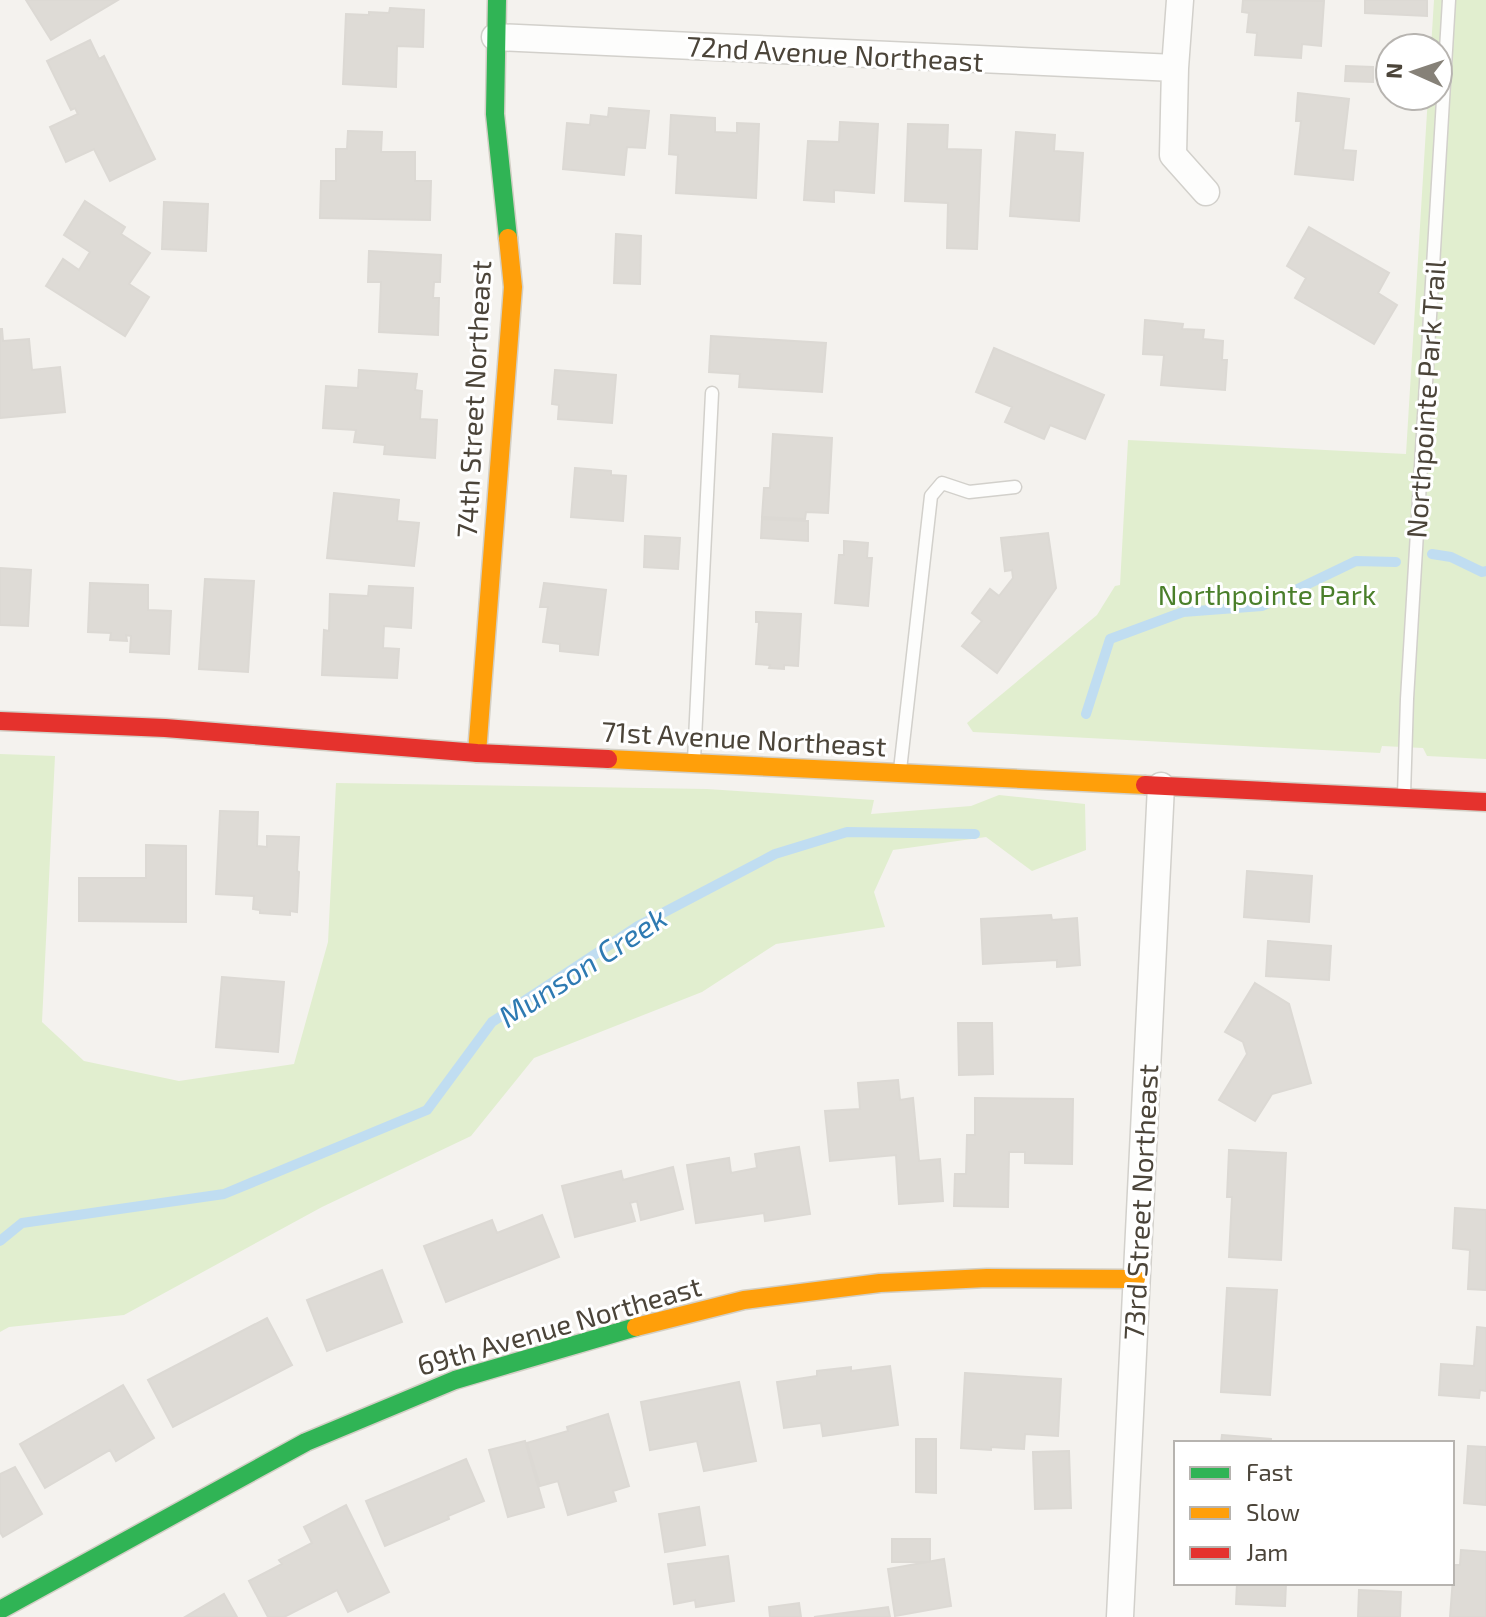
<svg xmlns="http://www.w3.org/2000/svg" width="1486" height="1617" viewBox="0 0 1486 1617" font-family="'Exo 2',sans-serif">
<rect width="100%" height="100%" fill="#f4f2ee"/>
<path fill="#e1eecf" d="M1434 0H1486V759L1427 756 1423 748 1382 746 1380 753 973 732 967 723 1097 615 1115 586 1120 585 1128 440 1406 454 1428 96H1438V48H1431Z
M0 754 55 756 42 1022 84 1061 179 1081 294 1064 328 942 336 783 707 789 874 800 871 814 971 806 999 795 1085 804 1086 850 1032 871 986 837 893 850 874 892 885 927 776 944 702 992 534 1058 471 1136 322 1207 124 1315 9 1327 0 1332Z"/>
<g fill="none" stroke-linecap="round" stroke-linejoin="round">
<path stroke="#c0ddf1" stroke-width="10" d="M1432 554 1451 557 1482 572 1486 571
M1086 714 1110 639 1183 612 1262 606 1356 561 1396 562
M0 1241 22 1223 224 1194 427 1110 492 1022 638 926 775 854 847 832 975 834"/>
</g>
<path fill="#dedbd6" stroke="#dcd9d4" stroke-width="2" d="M26 0H118L51 40Z
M1243 0 1324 1 1321 46 1302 44 1301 58 1255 55 1257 33 1247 32 1249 13 1242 12Z
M1365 0H1427V16L1365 13Z
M390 8 424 10 423 47 397 46 396 87 343 84 346 14 369 15V12L389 13Z
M90 40 99 59 104 56 155 159 110 181 94 149 66 162 50 127 78 114 75 108 71 110 47 61Z
M1346 66 1373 67V82L1345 81Z
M1298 93 1349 99 1343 150 1356 151 1353 180 1295 174 1301 121H1296Z
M609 108 649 111 645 148 627 147 624 175 563 169 567 123 590 125 591 115 608 117Z
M671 115 715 118V132L737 133V123L759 124 756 198 676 193 678 155 669 154Z
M840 122 878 124 874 193 834 190V202L804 200 808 141 839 142Z
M908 124 948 125 947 149 981 150 977 249 947 248 948 203 905 201Z
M348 131 382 132 381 152H415V181H431L430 220 320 218 321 181H336V149H347Z
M1016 132 1055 135 1054 151 1083 153 1079 221 1010 216Z
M85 201 125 227 121 234 150 253 129 284 149 297 125 336 46 286 63 259 79 270 90 252 64 235Z
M164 202 208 204 206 251 162 249Z
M1309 227 1389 273 1378 293 1397 305 1374 344 1295 298 1306 278 1287 266Z
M616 234 641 236 640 284 614 283Z
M369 251 441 255 440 282H434L433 298H439L438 335 379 332 381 282H368Z
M1145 320 1183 324 1182 329 1204 330 1203 339 1223 341 1222 360H1227L1225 390 1161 385 1164 355 1143 354Z
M0 329H2L3 341 29 339 32 370 60 367 65 412 0 418Z
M711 336 826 343 822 392 739 387 740 374 709 372Z
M994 348 1104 395 1085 439 1050 425 1044 439 1005 422 1012 407 976 392Z
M359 370 417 374 415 390 422 391 420 419 437 420 435 458 384 454 385 445 354 442 356 430 323 428 326 386 358 388Z
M555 370 616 375 612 423 558 419 559 405 552 404Z
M773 434 832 438 828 513 806 512 805 519 762 517 764 488H770Z
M575 468 611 471V475L626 476 623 521 571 517Z
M334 493 399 500 397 521 419 523 414 566 327 558Z
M762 519 808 521V541L761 538Z
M1048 533 1056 588 997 673 962 646 982 621 972 613 990 589 999 596 1013 578 1012 570 1005 571 1001 538Z
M645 536 680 538 678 569 644 567Z
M844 541 868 543 867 558H872L868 606 835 603 839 555H844Z
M0 568 31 570 28 626 0 625Z
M205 579 254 581 248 672 199 669Z
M90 583 148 585V610L171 611 169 654 130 652 131 636 126 635 127 641 110 640 111 633 88 632Z
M544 583 606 590 598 655 560 651V644L543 642 548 607H540Z
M369 586 413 588 411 628 384 626 383 648 399 649 397 678 322 675 324 630 329 631 330 594 368 596Z
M756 612 801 614 798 666 784 665V669L769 668 770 665 756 664 759 622H756Z
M220 811 258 812 257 846 267 847V836L299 837 297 871 299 872 297 912 290 911V915L260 913V910L253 909 254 896 216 894Z
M146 845 186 846V922L79 921V878H146Z
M1247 871 1312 876 1309 922 1244 917Z
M1051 915 1052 920 1077 918 1080 965 1057 967V960L983 964 981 919Z
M1268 941 1331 946 1329 980 1266 976Z
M222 977 284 982 278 1052 216 1047Z
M1255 983 1289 1004 1311 1083 1272 1094 1255 1121 1219 1100 1247 1054 1243 1042 1225 1032Z
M958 1023H992L993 1074 959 1075Z
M898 1080 900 1100 913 1098 919 1161 940 1159 943 1201 899 1204 896 1155 830 1161 825 1111 860 1109 858 1083Z
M975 1098 1073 1099 1072 1164 1025 1163V1152H1009L1008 1207 954 1206 955 1174H966L967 1135H975Z
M799 1147 810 1214 765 1221 764 1213 696 1223 687 1165 729 1158 731 1173 757 1168 755 1154Z
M1229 1150 1286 1153 1281 1260 1229 1257 1232 1197H1227Z
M673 1167 683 1209 641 1220 637 1201 630 1203 635 1221 575 1237 562 1186 621 1171 623 1180Z
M1455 1208 1486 1210V1290L1468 1289 1470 1250 1453 1248Z
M542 1215 559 1257 446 1302 424 1246 492 1220 497 1233Z
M382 1270 402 1322 327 1351 307 1300Z
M1227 1288 1277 1290 1270 1395 1221 1392Z
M267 1318 292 1365 173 1427 148 1380Z
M1477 1327 1486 1328V1391L1480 1390 1479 1398 1439 1395 1441 1364 1474 1366Z
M890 1366 898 1425 823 1436 821 1423 784 1428 777 1382 817 1376V1371L851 1367V1371Z
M965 1373 1061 1379 1058 1436 1025 1434 1024 1449 991 1447V1450L961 1448Z
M739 1382 756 1461 704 1471 697 1441 650 1450 641 1402Z
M123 1385 154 1438 116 1461 110 1450 45 1488 20 1444Z
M608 1414 629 1486 613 1491 616 1501 568 1515 558 1481 540 1486 527 1443 568 1431 567 1427Z
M1222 1435 1271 1439V1443H1221Z
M916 1439H936V1493L916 1492Z
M525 1441 544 1507 508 1517 489 1450Z
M1468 1446 1486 1447V1505L1464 1503Z
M1069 1451 1071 1508 1035 1509 1033 1452Z
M466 1459 484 1501 448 1516 449 1519 385 1546 366 1501Z
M15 1467 42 1514 3 1537 0 1532V1474Z
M346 1505 389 1592 348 1612 337 1590 284 1617H268L249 1581 282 1564 279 1560 312 1543 304 1527Z
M699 1507 705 1545 665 1552 659 1514Z
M892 1539H930V1562H892Z
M1461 1550 1486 1552V1617H1450L1454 1565H1460Z
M728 1556 734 1601 696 1607 695 1600 674 1604 668 1564Z
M944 1559 951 1606 895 1616 888 1569Z
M1237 1583H1286L1285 1606 1236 1604Z
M1359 1590 1401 1592 1400 1617H1358Z
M224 1594 237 1617H185Z
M799 1603 801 1617H770L769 1607Z
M888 1607 890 1617H814Z"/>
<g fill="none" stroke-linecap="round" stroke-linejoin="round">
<defs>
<path id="lane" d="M694 760 712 393
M900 770 931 496 942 483 969 492 1015 487
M1404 795 1407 699 1449 0"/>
<path id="street" d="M1180 0 1175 68 1173 155 1206 192
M495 37 1175 68
M1120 1617 1161 786"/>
<path id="fast" d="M497 0 495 114 508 238
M0 1610 306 1442 455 1380 636 1327"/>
<path id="slow" d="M477 753 513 287 508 238
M608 759 1145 785
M636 1327 744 1300 880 1283 987 1278 1136 1279"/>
<path id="jam" d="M0 721 165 728 477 753 608 759
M1145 785 1486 802"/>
</defs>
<use href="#lane" stroke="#d2d0cb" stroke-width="15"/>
<use href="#street" stroke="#d2d0cb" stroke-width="29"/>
<use href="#fast" stroke="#d3cfc5" stroke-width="21"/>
<use href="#slow" stroke="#d3cfc5" stroke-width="21"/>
<use href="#jam" stroke="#d3cfc5" stroke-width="21"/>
<use href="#lane" stroke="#fdfdfc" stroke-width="12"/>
<use href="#street" stroke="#fdfdfc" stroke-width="26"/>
<use href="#fast" stroke="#30b455" stroke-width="18"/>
<use href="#slow" stroke="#ff9f0a" stroke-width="18"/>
<use href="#jam" stroke="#e5322d" stroke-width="18"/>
</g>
<g text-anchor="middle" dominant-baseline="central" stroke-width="6" stroke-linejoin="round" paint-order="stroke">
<g font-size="28" fill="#4b4439" stroke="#fff">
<text transform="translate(835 53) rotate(3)">72nd Avenue Northeast</text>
<text transform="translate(473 399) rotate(-87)">74th Street Northeast</text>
<text transform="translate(1425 399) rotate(-86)">Northpointe Park Trail</text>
<text transform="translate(744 738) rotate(3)">71st Avenue Northeast</text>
<text transform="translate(1140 1202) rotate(-87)">73rd Street Northeast</text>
<text transform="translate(559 1325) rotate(-16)">69th Avenue Northeast</text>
</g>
<g font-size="28" fill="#4a7f2a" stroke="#fff">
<text x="1267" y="594">Northpointe Park</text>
</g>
<g font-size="30" font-style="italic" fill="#2e7ab2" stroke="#fff">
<text transform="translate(582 966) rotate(-33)">Munson Creek</text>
</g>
</g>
<rect x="1174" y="1441" width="280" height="144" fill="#ffffff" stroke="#b7b4b0" stroke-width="2"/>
<rect x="1190" y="1467" width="40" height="12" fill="#30b455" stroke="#b7b4b0" stroke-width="2"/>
<text x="1246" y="1481" font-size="24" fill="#4b4439">Fast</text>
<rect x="1190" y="1507" width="40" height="12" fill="#ff9f0a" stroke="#b7b4b0" stroke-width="2"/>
<text x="1246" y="1521" font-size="24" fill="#4b4439">Slow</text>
<rect x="1190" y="1547" width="40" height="12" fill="#e5322d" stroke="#b7b4b0" stroke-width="2"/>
<text x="1246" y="1561" font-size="24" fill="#4b4439">Jam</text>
<g transform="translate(1414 72) rotate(273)"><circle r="38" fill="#ffffff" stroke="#b7b4b0" stroke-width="2"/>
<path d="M0-6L14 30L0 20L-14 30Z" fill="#868178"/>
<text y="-12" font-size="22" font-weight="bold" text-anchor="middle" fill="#4b4439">N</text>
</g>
</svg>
